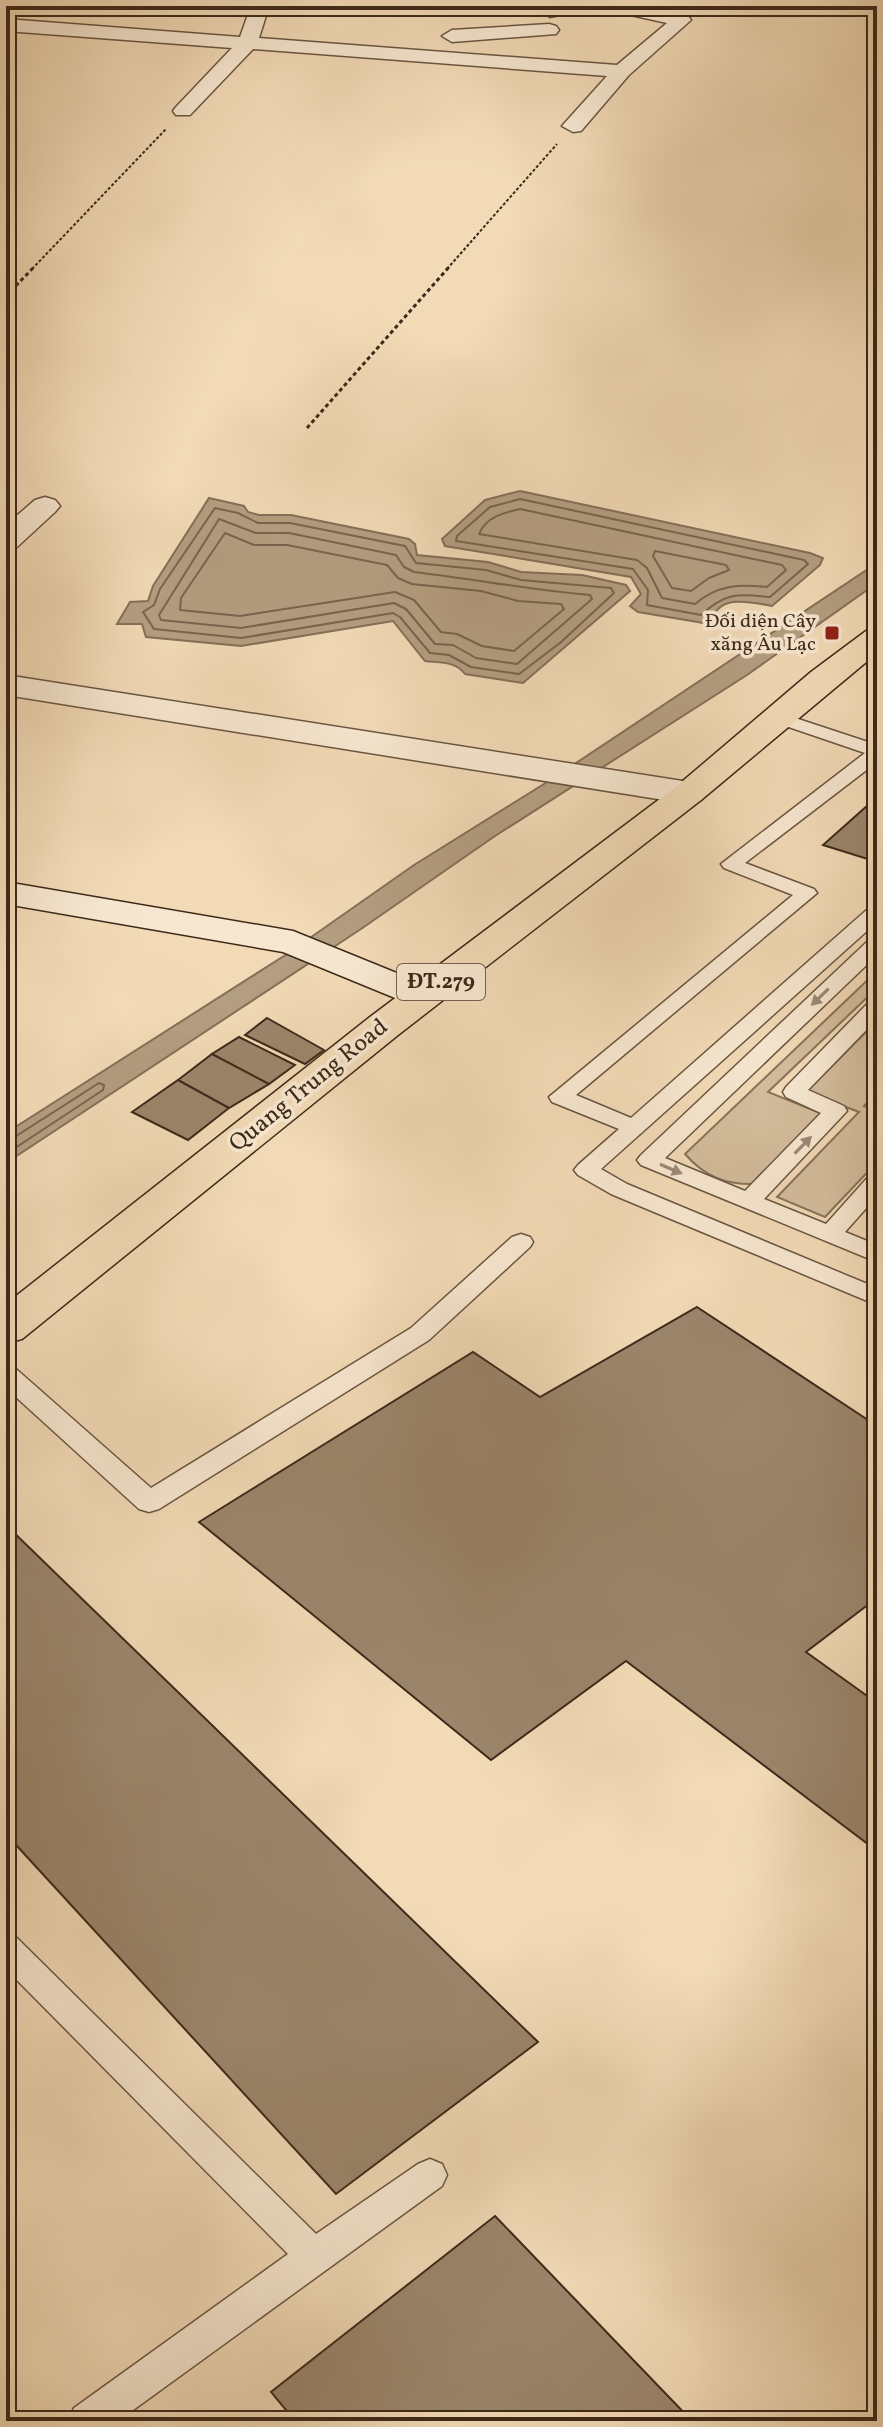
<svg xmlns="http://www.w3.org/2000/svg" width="883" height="2427" viewBox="0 0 883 2427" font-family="Vollkorn,serif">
<rect width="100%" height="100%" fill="#f2dab6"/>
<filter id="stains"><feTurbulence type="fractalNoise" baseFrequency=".0025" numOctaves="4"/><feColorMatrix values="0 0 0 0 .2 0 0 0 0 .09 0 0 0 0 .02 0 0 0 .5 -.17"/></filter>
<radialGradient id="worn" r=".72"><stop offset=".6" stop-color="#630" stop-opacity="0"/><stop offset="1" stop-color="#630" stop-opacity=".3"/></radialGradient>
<path fill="#d3bc9b" stroke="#88725a" stroke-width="2" d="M877 971V988L768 1092 825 1115 756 1184C726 1185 705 1177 685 1154Z
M877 1021V1093L864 1106 877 1112V1162L825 1217 777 1197 859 1112 806 1092Z"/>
<path fill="#b49e81" stroke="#846f58" stroke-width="2" d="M520 491 810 553 823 558 820 565 772 606C746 601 718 594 710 624L638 612 630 606 641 594 631 577 445 546 442 539 485 500Z
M209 498 244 506 248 512 259 515H291L409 539 415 544 417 555 488 562 521 572 582 575 626 585 630 591 523 683 465 674C455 661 441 663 425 661L393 621 241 646 146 637 142 624H117L130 602 148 601 153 586Z
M877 563V583L747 675 495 836 361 929 6 1163V1133L287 954 414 865 552 779Z"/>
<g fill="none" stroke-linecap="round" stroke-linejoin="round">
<path stroke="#78644e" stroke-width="2" d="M520 499 804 560 808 564 770 597C737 594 726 592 701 615L647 605 648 590 633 569 456 541 457 536 490 507Z
M215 508 238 513 258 523H290L405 546 416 563 486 570 521 580 611 588 614 593 560 643 519 674 471 667 449 655 430 653 400 617 393 613 241 638 154 629 143 612 154 605 160 589Z
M520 509 782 565 786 570 767 587C739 584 717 585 695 604L662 598 647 568 637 560 479 534C486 517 503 513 520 509Z
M219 519 256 533H289L396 555 404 567 414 572C473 579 531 590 590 595L592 599 517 664 476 658 453 645 435 644 406 609 394 603 241 628 161 620 159 615Z
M225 533 254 545H287L387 565 398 578 412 584 481 591 518 601 561 604 564 609 514 651 482 646 457 634 441 632 414 600 395 592 240 616 180 610 181 598Z
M655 551 726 565 729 570 709 578 691 591 672 588 653 556Z
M6 1139 13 1138 99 1083 104 1085 103 1090 6 1154"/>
</g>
<path fill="#9b856b" stroke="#3d291a" stroke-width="2" d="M877 797V862L823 845Z
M267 1018 324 1050 305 1064 245 1035Z
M239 1037 295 1065 269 1084 212 1054Z
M212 1054 269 1084 229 1108 178 1080Z
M178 1080 229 1108 188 1140 132 1112Z
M697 1307 877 1426V1610L869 1604 806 1652 877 1703V1851L626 1661 491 1760 199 1522 473 1352 540 1397Z
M6 1525 538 2042 336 2194 6 1834Z
M495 2216 692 2421H295L271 2392Z"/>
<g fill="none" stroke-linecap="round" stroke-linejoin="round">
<defs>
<path id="lane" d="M777 712 877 745V762L745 863 814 889 817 893 576 1095 631 1118 870 907 877 905V922L601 1169 627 1184 877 1288V1305L611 1194 578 1175 574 1170 578 1165 619 1129 552 1102 549 1097 793 895 724 868 721 864 865 753 771 721 768 717Z
M877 937V955L665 1158 745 1191 821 1113 786 1097 783 1092 786 1087 869 1002 877 1001V1019L808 1090 844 1106 847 1111 764 1199 826 1224 869 1176 877 1174V1196L845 1232 877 1245V1262L641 1165 637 1160 641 1155 870 939Z
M521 1234 530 1237 533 1242 530 1247 429 1340 159 1509 149 1512 139 1509 6 1388V1365L15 1368 151 1488 411 1328 512 1237Z
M6 1935 17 1938 316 2234 418 2164 430 2159 442 2164 447 2175 442 2186 118 2421H68L74 2408 288 2254 6 1969Z"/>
<path id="street" d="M251 6H269L259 38 617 65 667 23 608 10 606 6H642L688 16 691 20 629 75 581 131 573 132 562 126 607 76 253 49 190 115H176L173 111 176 107 232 48 6 31V19L240 37Z
M547 6H587L585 10 550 17 541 11Z
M549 24 556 26 559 30 556 34 452 42 442 36 452 30Z
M45 497 55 500 60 506 55 512 17 547 6 550V525L35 500Z
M6 675 689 782 701 786 707 793 701 800 689 804 6 695Z"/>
<path id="secondary" d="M6 882 293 931 436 989 442 997 436 1005 422 1009 283 952 6 904Z"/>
<path id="primary" d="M877 628V653L701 800 398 1035 22 1339 6 1343V1304L370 1017 677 786 811 672 866 631Z"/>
</defs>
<use href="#lane" stroke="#6a5541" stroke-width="3"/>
<use href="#street" stroke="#6a5541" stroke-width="3"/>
<use href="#secondary" stroke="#3d291a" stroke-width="3"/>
<use href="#primary" stroke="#3d291a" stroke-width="3"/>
<path stroke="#3d291a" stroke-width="2" stroke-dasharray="3 2" stroke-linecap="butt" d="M32 269 166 129
M447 269 557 144"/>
<path stroke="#3d291a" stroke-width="3" stroke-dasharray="4 3" stroke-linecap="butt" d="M6 296 34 267
M307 428 449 267"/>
<use href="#lane" fill="#f7e7d0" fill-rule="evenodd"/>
<use href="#street" fill="#f7e7d0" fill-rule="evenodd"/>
<use href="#secondary" fill="#f7e7d0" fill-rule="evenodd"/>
<use href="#primary" fill="#f2dab6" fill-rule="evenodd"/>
</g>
<defs><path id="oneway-solid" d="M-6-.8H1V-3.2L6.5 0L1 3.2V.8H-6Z" transform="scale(2)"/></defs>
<g fill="#9a8875">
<use href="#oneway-solid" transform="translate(820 997) rotate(136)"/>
<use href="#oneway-solid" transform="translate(803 1145) rotate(-46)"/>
<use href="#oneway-solid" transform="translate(671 1169) rotate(23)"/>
</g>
<rect fill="#8f2418" stroke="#f7e7d0" stroke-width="3" x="824" y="625" width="16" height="16" rx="4"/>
<g text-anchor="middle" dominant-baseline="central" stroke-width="7" stroke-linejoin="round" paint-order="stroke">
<g font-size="20" fill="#3d291a" stroke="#f7e7d0" text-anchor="end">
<text x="816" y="622">Đối diện Cây<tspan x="816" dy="23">xăng Âu Lạc</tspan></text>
</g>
<rect fill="#f7e7d0" stroke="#756251" stroke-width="2" x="397" y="964" width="88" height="36" rx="6"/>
<g font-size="22" font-weight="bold" fill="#3d291a">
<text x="441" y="982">ĐT.279</text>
</g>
<g font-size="24" fill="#3d291a" stroke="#f7e7d0">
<text transform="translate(309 1086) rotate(-39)">Quang Trung Road</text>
</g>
</g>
<rect width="883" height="2427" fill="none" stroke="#f2dab6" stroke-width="32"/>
<rect x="8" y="8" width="867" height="2411" fill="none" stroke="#3d291a" stroke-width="4"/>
<rect x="16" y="16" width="851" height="2395" fill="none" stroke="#3d291a" stroke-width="2"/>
<rect width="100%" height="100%" filter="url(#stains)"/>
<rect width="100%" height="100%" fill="url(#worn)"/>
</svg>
